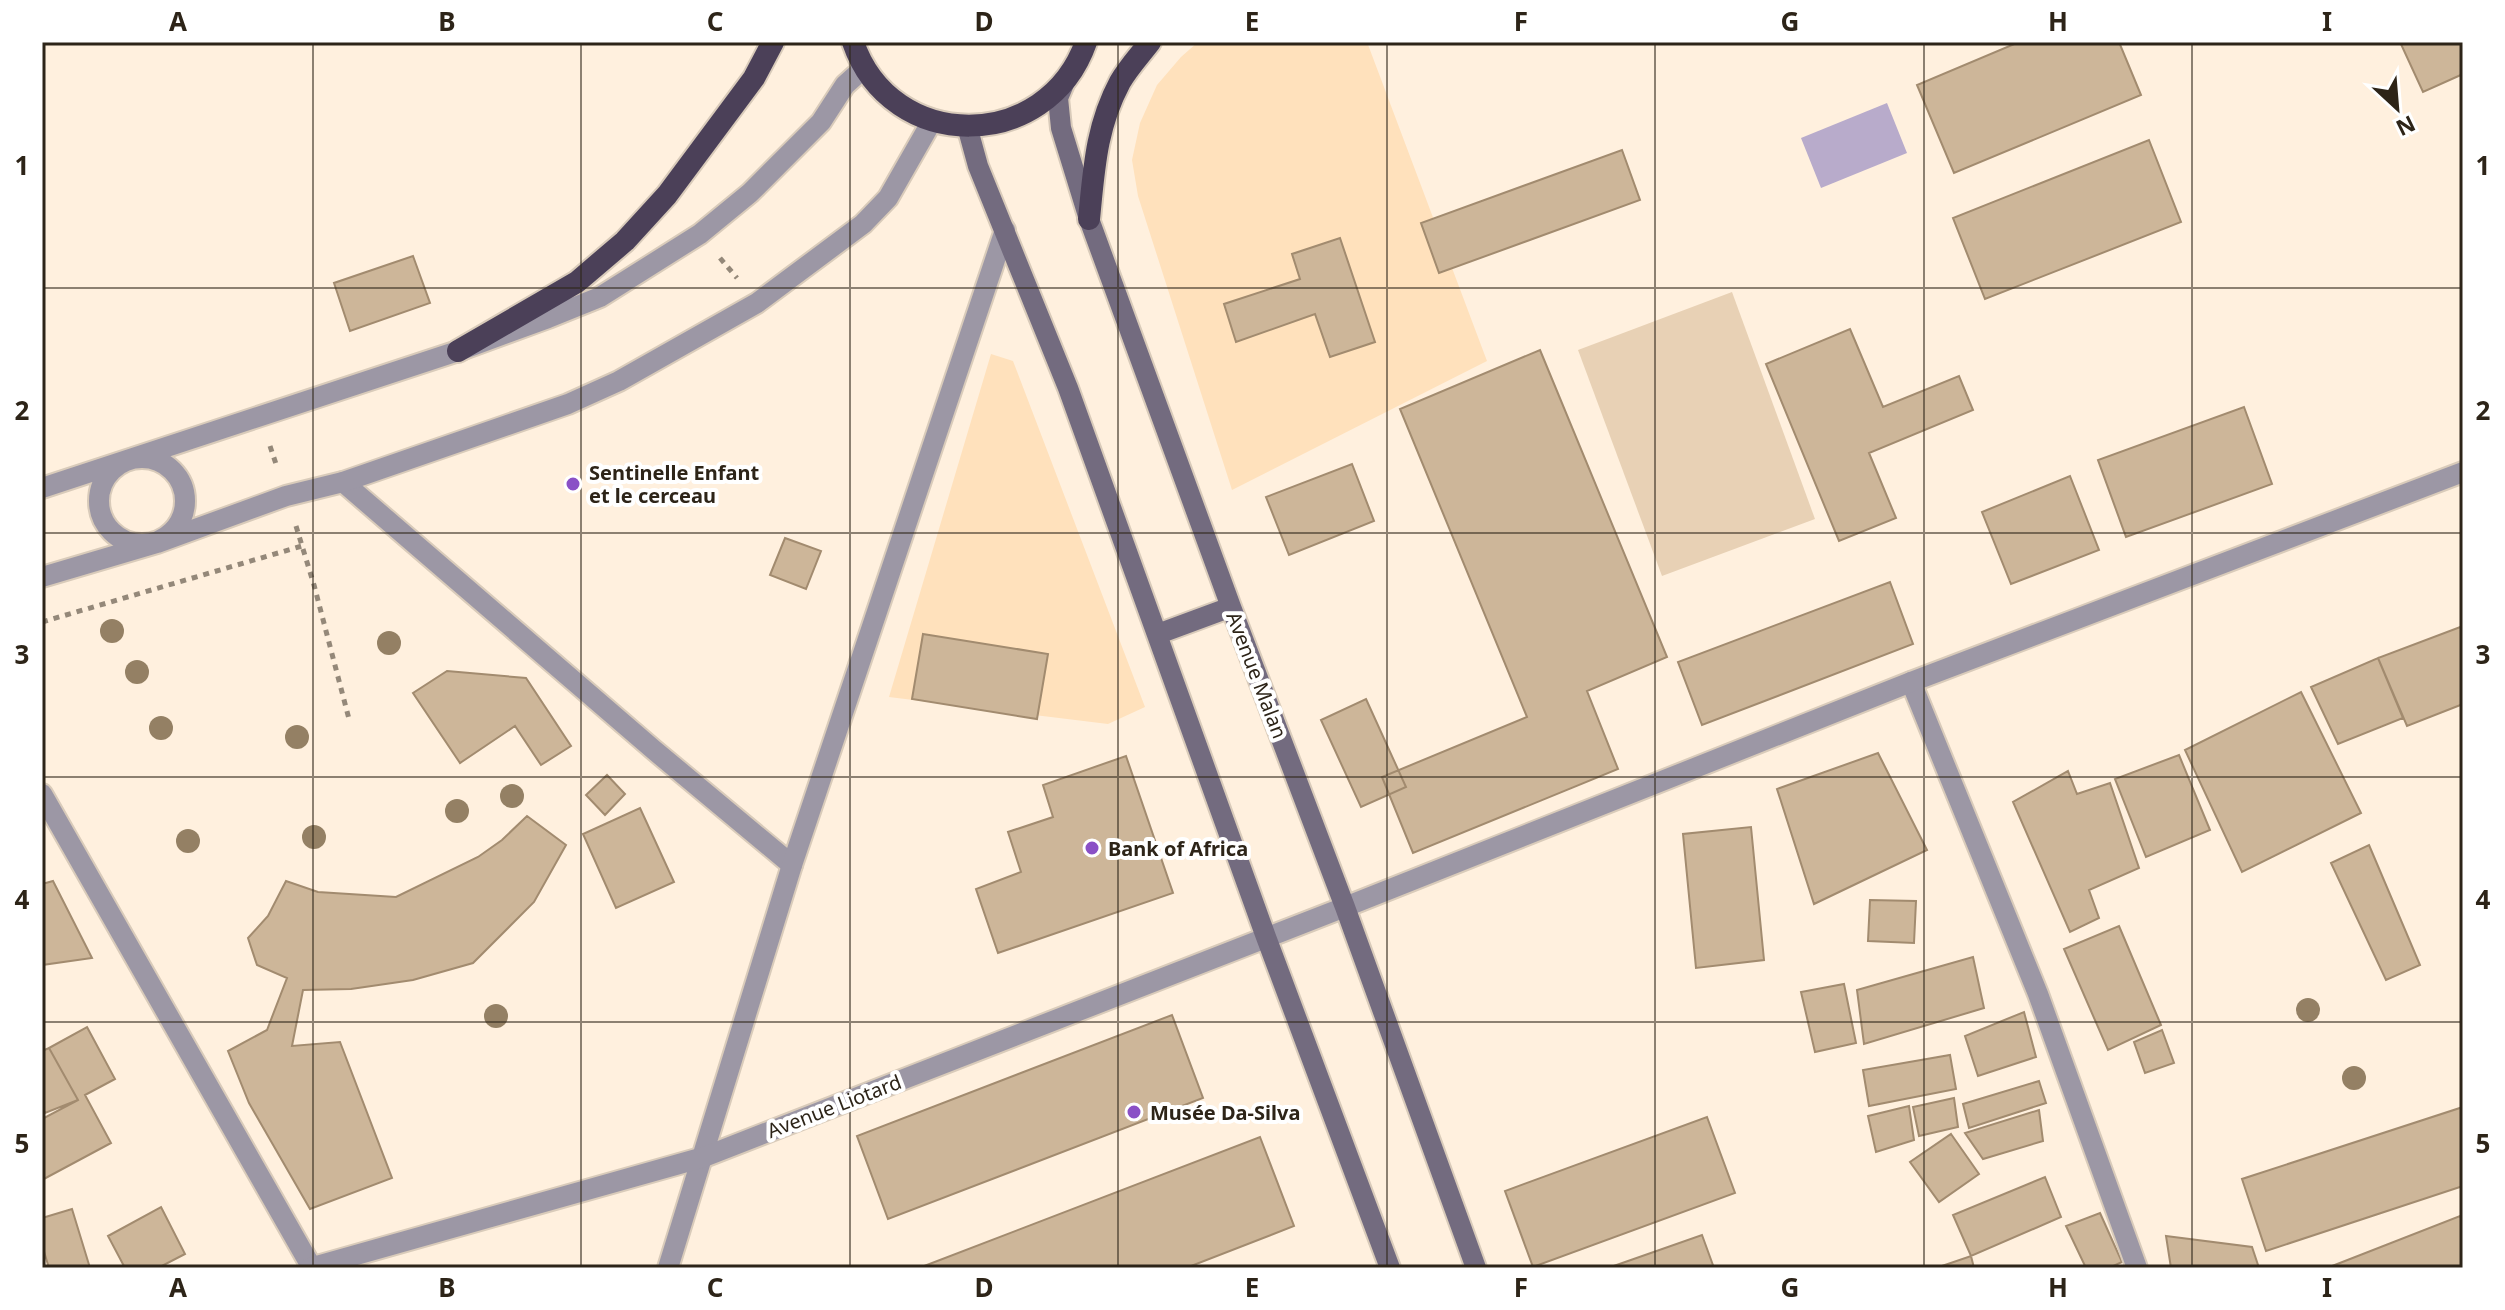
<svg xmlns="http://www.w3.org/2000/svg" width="2505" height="1310" viewBox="0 0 2505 1310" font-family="'Noto Sans',sans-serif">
<rect width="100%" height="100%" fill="#fff0de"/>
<path fill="#ffe1bc" d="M1198 42H1367L1487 361 1232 490 1138 196 1132 160 1140 123 1157 85 1181 57Z
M991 354 1013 361 1145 707 1108 724 889 697Z"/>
<path fill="#e8d1b5" d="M1732 292 1815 519 1662 576 1578 350Z"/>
<path fill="#b8abcb" d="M1887 103 1907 153 1821 188 1801 138Z"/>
<path fill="#cdb699" stroke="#a28b6f" stroke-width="2" d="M2019 42H2119L2141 95 1954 173 1917 85Z
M2400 42H2463V74L2423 92Z
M2149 140 2181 222 1985 299 1953 218Z
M1622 150 1640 200 1439 273 1421 223Z
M1340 238 1375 342 1330 357 1315 314 1236 342 1224 304 1300 279 1292 254Z
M413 256 430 303 350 331 334 283Z
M1850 329 1883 407 1959 376 1973 410 1869 453 1896 518 1839 541 1766 364Z
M1540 350 1667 657 1587 691 1618 769 1413 853 1382 777 1527 717 1400 409Z
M2244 407 2272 484 2126 537 2098 460Z
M1352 464 1374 521 1289 555 1266 497Z
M2070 476 2099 550 2011 584 1982 512Z
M785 538 821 551 806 589 770 575Z
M1890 582 1913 644 1702 725 1678 662Z
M2463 626V704L2407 726 2378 658Z
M923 634 1048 654 1037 719 912 699Z
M2378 658 2403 718 2338 744 2311 687Z
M447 671 526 678 571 746 541 765 515 726 460 763 413 693Z
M2301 692 2361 813 2242 872 2185 750Z
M1366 699 1406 787 1361 807 1321 720Z
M1878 753 1927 850 1814 904 1777 789Z
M2179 755 2210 830 2146 857 2115 779Z
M1126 756 1173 893 998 953 976 889 1021 872 1008 832 1053 817 1043 785Z
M2068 771 2077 794 2110 783 2139 868 2089 890 2099 918 2070 932 2013 802Z
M607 775 625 794 605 815 586 795Z
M640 808 674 882 616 908 583 834Z
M527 816 566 845 534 902 473 963 413 980 351 989 303 990 292 1046 340 1042 392 1178 310 1209 249 1103 228 1051 267 1030 287 978 257 965 248 938 268 916 286 881 318 892 396 897 478 857 502 840Z
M1751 827 1764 960 1696 968 1683 834Z
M2369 845 2420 965 2386 980 2331 863Z
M53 881 92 958 42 965V884Z
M1870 900 1916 901 1914 943 1868 941Z
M2119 926 2161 1025 2108 1050 2064 949Z
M1973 957 1984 1008 1864 1044 1857 990Z
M1844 984 1856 1043 1815 1052 1801 992Z
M2024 1012 2036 1057 1978 1076 1965 1036Z
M1172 1015 1203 1098 888 1219 857 1136Z
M87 1027 115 1079 85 1095 111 1143 42 1180V1119L78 1100 49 1048Z
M2162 1030 2174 1063 2145 1073 2134 1042Z
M49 1048 78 1100 45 1113 42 1106V1051Z
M1950 1055 1956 1089 1869 1106 1863 1070Z
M2039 1081 2046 1103 1969 1128 1963 1104Z
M1954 1098 1958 1127 1919 1136 1913 1107Z
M1909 1106 1914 1140 1876 1152 1868 1116Z
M2463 1107V1186L2266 1251 2242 1179Z
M2039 1110 2043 1141 1983 1159 1965 1133Z
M1707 1117 1735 1193 1533 1267 1505 1191Z
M1951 1134 1979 1174 1939 1202 1910 1162Z
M1260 1137 1294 1226 1186 1268H919Z
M2045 1177 2061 1217 1971 1256 1953 1215Z
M161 1207 185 1254 158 1268H125L108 1236Z
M72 1209 90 1268H49L42 1245V1218Z
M2100 1213 2122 1262 2109 1268H2086L2066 1226Z
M2460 1216 2463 1224V1268H2327Z
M1702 1235 1714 1268H1608Z
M2166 1236 2252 1247 2259 1268H2171Z
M1971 1256 1974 1268H1936Z"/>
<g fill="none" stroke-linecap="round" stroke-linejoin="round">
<defs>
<path id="service" d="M343 482 654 750 792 865
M1911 682 2038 994 2137 1268"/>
<path id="minor" d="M42 794 312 1268
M1345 907 1911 682 2463 472
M668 1268 792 865 1005 230"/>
<path id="tertiary" d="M99 501a43 43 0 1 1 86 0a43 43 0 1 1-86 0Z
M42 488 458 351 548 318 600 297 700 234 750 193 821 122 845 85 865 67
M42 577 157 543 286 496 343 482 568 404 619 381 757 303 863 224 888 198 932 121
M310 1268 704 1157 1345 907"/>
<path id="secondary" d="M1066 79 1058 98 1061 128 1089 219 1231 607 1345 907 1476 1268
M967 126 978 166 1068 388 1266 937 1390 1268
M1158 634 1231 607"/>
<path id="trunk" d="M853 42C891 154 1047 153 1086 42
M1089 219C1094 169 1096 127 1120 82 1128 68 1140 55 1150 42
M458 351 577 282 625 241 667 195 754 78 773 42"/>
</defs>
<use href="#service" stroke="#d9cbba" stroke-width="24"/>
<use href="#minor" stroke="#d9cbba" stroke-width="24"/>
<use href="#tertiary" stroke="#d9cbba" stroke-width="24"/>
<use href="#secondary" stroke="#d9cbba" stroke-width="24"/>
<use href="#trunk" stroke="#d9cbba" stroke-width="26"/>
<path stroke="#948879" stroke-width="5" stroke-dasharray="6 6" stroke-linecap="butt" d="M720 258 737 278
M270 446 277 467
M296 526 314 585 349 719
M42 622 302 546"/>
<use href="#service" stroke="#9c97a5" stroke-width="20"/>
<use href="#minor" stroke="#9c97a5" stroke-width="20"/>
<use href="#tertiary" stroke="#9c97a5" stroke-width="20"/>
<use href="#secondary" stroke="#736b7f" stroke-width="20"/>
<use href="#trunk" stroke="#4b4058" stroke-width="22"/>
</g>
<g fill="#948064">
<circle cx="112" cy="631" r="12"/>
<circle cx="389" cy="643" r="12"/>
<circle cx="137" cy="672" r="12"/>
<circle cx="161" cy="728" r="12"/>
<circle cx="297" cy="737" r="12"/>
<circle cx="512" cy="796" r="12"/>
<circle cx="457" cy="811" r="12"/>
<circle cx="314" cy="837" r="12"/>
<circle cx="188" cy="841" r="12"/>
<circle cx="2308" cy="1010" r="12"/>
<circle cx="496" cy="1016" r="12"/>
<circle cx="2354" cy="1078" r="12"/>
</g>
<path fill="none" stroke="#2d2418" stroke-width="2" stroke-opacity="0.55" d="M313 42V1268M581 42V1268M850 42V1268M1118 42V1268M1387 42V1268M1655 42V1268M1924 42V1268M2192 42V1268M42 288H2463M42 533H2463M42 777H2463M42 1022H2463"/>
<g fill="#8a50c6" stroke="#fff" stroke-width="3">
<circle cx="573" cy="484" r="8"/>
<circle cx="1092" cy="848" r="8"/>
<circle cx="1134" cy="1112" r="8"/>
</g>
<g text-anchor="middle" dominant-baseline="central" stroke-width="8" stroke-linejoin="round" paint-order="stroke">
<g font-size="20" font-weight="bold" fill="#2d2418" stroke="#fff" text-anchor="start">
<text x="589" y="472">Sentinelle Enfant<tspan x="589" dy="23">et le cerceau</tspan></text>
<text x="1108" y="848">Bank of Africa</text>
<text x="1150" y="1112">Musée Da-Silva</text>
</g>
<g font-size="20" fill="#2d2418" stroke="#fff">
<text transform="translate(1257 675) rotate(69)">Avenue Malan</text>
<text transform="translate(834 1106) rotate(-21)">Avenue Liotard</text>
</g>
</g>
<rect width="2505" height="1310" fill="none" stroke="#ffffff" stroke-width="88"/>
<g transform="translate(2397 108) rotate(154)" stroke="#ffffff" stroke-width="6" paint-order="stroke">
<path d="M0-6L14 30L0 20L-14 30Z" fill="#2d2418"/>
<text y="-12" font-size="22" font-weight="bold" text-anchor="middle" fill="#2d2418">N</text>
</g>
<rect x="44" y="44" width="2417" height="1222" fill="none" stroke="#2d2418" stroke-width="3"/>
<g font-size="26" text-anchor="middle" font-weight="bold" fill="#2d2418">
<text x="178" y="31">A</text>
<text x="447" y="31">B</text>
<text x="715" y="31">C</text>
<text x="984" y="31">D</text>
<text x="1252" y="31">E</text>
<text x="1521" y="31">F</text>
<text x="1790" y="31">G</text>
<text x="2058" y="31">H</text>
<text x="2327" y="31">I</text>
<text x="22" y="175">1</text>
<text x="2483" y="175">1</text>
<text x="22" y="420">2</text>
<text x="2483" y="420">2</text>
<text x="22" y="664">3</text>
<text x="2483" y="664">3</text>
<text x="22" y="909">4</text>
<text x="2483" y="909">4</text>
<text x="22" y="1153">5</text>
<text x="2483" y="1153">5</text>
<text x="178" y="1297">A</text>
<text x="447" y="1297">B</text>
<text x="715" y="1297">C</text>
<text x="984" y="1297">D</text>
<text x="1252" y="1297">E</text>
<text x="1521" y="1297">F</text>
<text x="1790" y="1297">G</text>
<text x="2058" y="1297">H</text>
<text x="2327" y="1297">I</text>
</g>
</svg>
